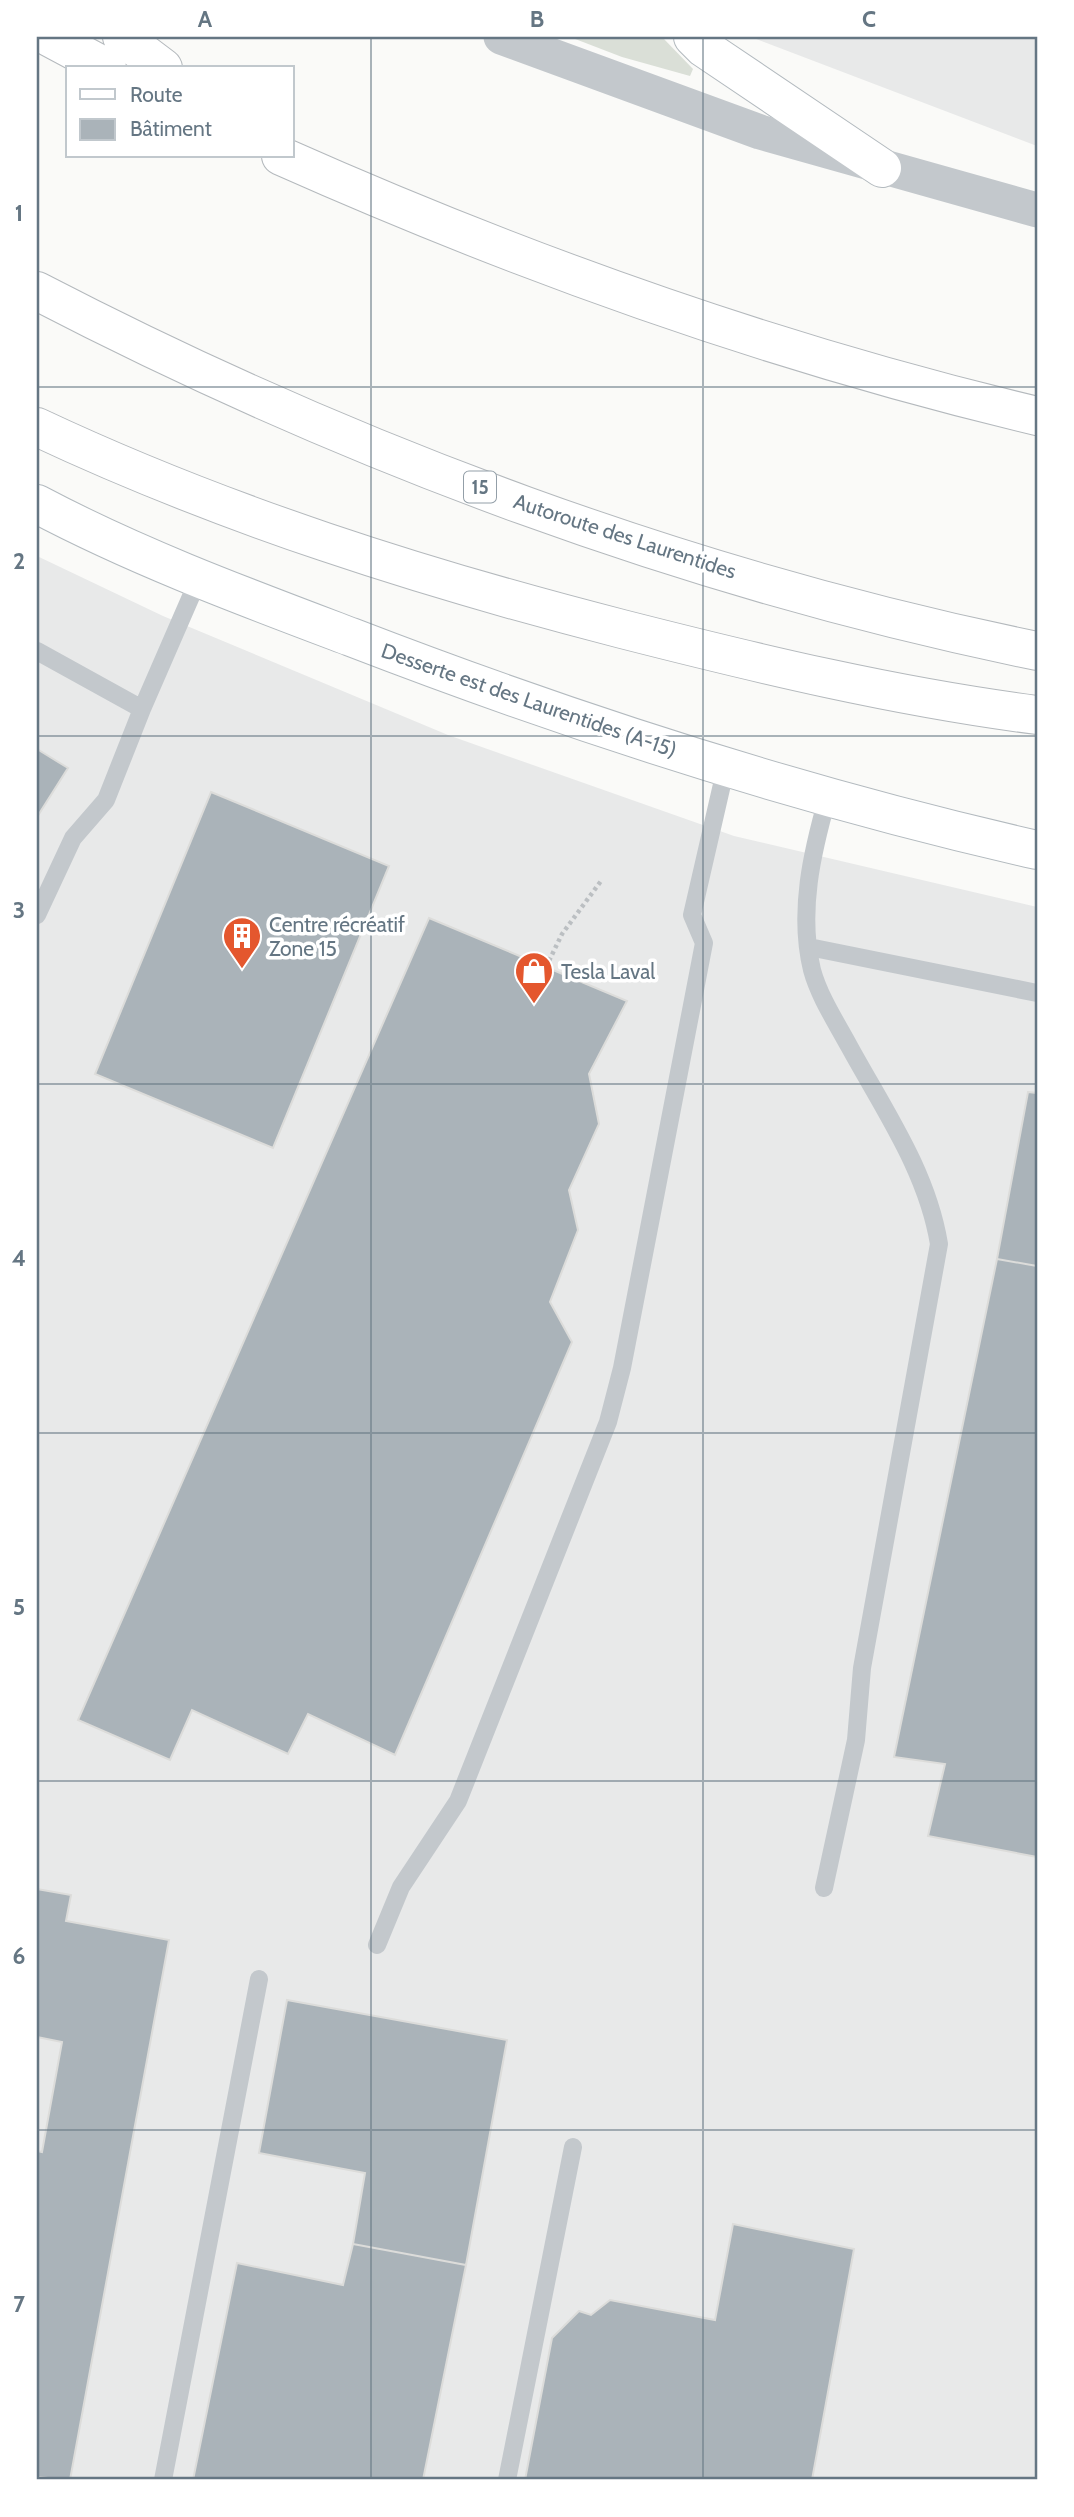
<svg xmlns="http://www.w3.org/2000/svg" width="1074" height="2517" viewBox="0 0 1074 2517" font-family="Cabin,sans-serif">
<rect width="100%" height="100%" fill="#fafaf8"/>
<path fill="#e8e9e9" d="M751 37H1037V146Z
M37 556 163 616 448 735 734 836 1037 907V2480H37Z"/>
<path fill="#dadfd7" d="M570 37H662L693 69 690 76 622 57Z"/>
<path fill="#aab3b9" stroke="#dcdcda" stroke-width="2" d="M37 749 68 768 37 817Z
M211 792 389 866 273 1148 95 1074Z
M429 918 627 1001 589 1074 599 1124 569 1190 578 1230 550 1302 572 1342 395 1755 308 1714 288 1754 192 1710 170 1760 78 1720Z
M1028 1092 1037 1093V1266L997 1259Z
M997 1259 1037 1266V1857L928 1836 945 1764 894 1757Z
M37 1889 71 1895 66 1921 169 1940 70 2480 37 2477V2151L42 2152 62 2042 37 2037Z
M287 2000 507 2040 466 2265 353 2244 365 2173 259 2153Z
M733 2224 854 2249 812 2480H525L552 2338 579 2311 591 2315 610 2300 715 2320Z
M353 2244 466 2265 423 2480H193L237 2263 343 2285Z"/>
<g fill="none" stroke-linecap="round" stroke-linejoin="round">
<defs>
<path id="secondary" d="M693 37 704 48 882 168
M37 504C137 557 245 597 351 637 574 723 803 797 1037 850"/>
<path id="highway" d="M49 37 107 68
M122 37 163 68
M281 156C526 265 776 354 1037 416
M37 291C351 454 690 580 1037 651
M37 427C224 515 423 578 622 629 759 664 897 697 1037 715"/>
</defs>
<use href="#secondary" stroke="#b3babf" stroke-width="40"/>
<use href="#highway" stroke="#b4b9bd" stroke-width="40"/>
<path stroke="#bbbfc2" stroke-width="4.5" stroke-dasharray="3.5 3.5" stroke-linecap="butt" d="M546 967 562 934 601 881"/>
<path stroke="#c3c8cc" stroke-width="18" d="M37 651 142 709 199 578
M37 915 73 838 106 800 142 709
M809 947 1037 993
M824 1888 856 1740 862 1668 939 1244C927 1171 884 1110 849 1046 836 1022 819 996 812 970 798 912 812 852 828 796
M377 1945 401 1887 458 1801 608 1422 622 1368 704 943 692 915 726 767
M163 2480 259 1979
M507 2480 573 2147"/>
<path stroke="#c3c8cc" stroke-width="35" d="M501 37 760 132 1037 210"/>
<use href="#secondary" stroke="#fff" stroke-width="38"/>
<use href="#highway" stroke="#fff" stroke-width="38"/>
</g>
<path fill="none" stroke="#657683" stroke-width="2" stroke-opacity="0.55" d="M371 37V2480M703 37V2480M37 387H1037M37 736H1037M37 1084H1037M37 1433H1037M37 1781H1037M37 2130H1037"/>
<defs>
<symbol id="building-pin" viewBox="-11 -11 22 30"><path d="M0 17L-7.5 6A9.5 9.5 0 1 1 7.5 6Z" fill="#e4572e" stroke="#fff"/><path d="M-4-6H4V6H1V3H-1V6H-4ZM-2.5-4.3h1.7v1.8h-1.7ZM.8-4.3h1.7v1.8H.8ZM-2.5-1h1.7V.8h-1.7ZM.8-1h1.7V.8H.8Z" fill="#fff"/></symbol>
<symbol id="shop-pin" viewBox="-11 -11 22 30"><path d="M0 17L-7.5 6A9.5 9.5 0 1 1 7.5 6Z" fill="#e4572e" stroke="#fff"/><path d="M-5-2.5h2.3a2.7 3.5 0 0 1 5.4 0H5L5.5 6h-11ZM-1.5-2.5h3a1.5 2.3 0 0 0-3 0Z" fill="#fff"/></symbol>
</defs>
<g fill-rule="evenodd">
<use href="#building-pin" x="220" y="914" width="44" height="60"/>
<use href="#shop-pin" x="512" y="949" width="44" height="60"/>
</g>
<g text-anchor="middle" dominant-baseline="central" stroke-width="7" stroke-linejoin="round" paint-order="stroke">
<rect fill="#fff" stroke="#939fa8" stroke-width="2" x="464" y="471.5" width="32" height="31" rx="5"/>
<g font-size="19" font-weight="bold" fill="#657683">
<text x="480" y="487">15</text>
</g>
<g font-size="21" fill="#657683" stroke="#fff">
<text transform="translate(625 536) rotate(18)">Autoroute des Laurentides</text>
<text transform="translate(529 700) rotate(19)">Desserte est des Laurentides (A-15)</text>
</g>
<g font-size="21" fill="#657683" stroke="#fff" text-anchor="start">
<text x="269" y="924">Centre récréatif<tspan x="269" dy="24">Zone 15</tspan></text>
<text x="561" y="971">Tesla Laval</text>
</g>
</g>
<rect width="1074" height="2517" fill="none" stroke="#ffffff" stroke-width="77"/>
<rect x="66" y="66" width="228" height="91" fill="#ffffff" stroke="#c1c8cd" stroke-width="2"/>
<rect x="80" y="89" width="35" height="10" fill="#ffffff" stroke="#c1c8cd" stroke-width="2"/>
<text x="130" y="102" font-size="21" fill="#657683">Route</text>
<rect x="80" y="119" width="35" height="21" fill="#aab3b9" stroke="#c1c8cd" stroke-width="2"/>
<text x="130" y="136" font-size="21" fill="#657683">Bâtiment</text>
<rect x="38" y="38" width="998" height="2440" fill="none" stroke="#657683" stroke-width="2.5"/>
<g font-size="23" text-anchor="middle" font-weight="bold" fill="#657683">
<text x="205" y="27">A</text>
<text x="537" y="27">B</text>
<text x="869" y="27">C</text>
<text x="19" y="221">1</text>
<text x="19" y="569">2</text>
<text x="19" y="918">3</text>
<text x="19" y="1266">4</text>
<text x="19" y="1615">5</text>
<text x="19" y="1964">6</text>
<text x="19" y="2312">7</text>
</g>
</svg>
